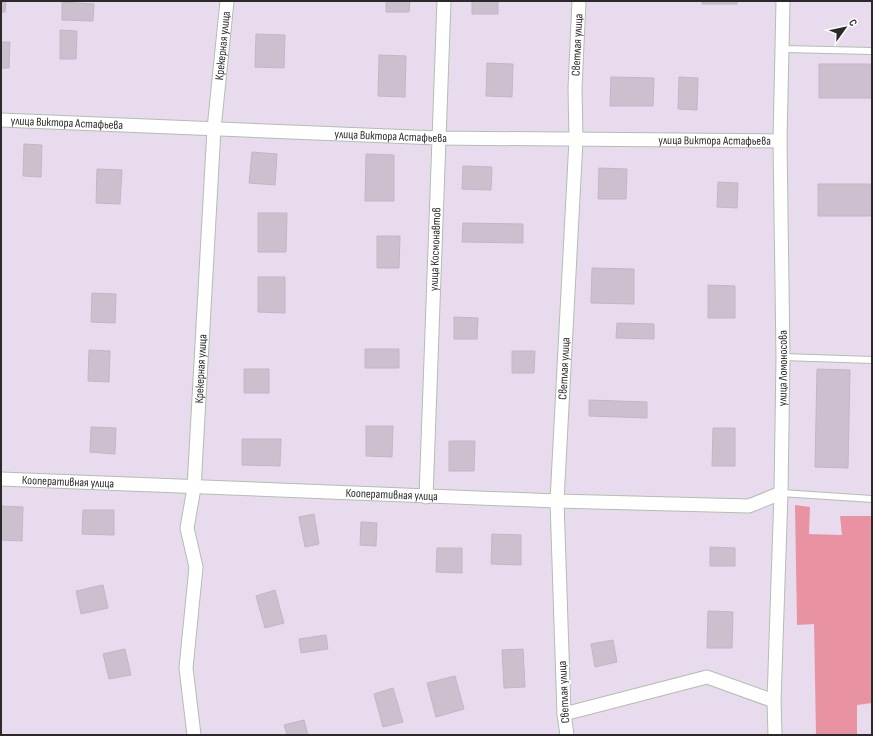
<svg xmlns="http://www.w3.org/2000/svg" width="873" height="736" viewBox="0 0 873 736" font-family="'Sofia Sans Condensed',sans-serif">
<rect width="100%" height="100%" fill="#e9dbee"/>
<path fill="#e993a2" d="M795 505 810 507 809 534 842 535 840 516H872V703L857 705V735H816L814 624 797 625Z"/>
<path fill="#ccc0cf" stroke="#c5b4c9" d="M1 1H6L5 12H1Z
M386 1H410L409 12H386Z
M472 1H498V14H472Z
M702 1H737V4H702Z
M62 2 94 4 93 21 62 20Z
M60 30 77 31 76 59H60Z
M256 34 285 35 284 68 255 67Z
M1 42H10L9 68H1Z
M379 55 406 56 405 97 378 96Z
M487 63 513 64 512 97 486 96Z
M819 64H872V98H819Z
M611 77 654 78 653 106H610Z
M679 77 698 78 697 110 678 109Z
M24 144 42 145 41 177 23 176Z
M252 152 277 154 275 185 249 183Z
M366 154 394 155V201H365Z
M463 166 492 167 491 190 462 189Z
M599 168 627 169 626 199H598Z
M97 169 122 170 120 204 96 203Z
M718 182 738 183 737 208 717 207Z
M818 184H872V216H818Z
M258 213H287L286 252H258Z
M463 223 523 224V243L462 242Z
M377 236H400L399 268H377Z
M592 268 634 269V304L591 303Z
M258 277H285V313L258 312Z
M708 285 735 286V318H708Z
M92 293 116 294 115 323 91 322Z
M454 317 478 318 477 339H454Z
M617 323 654 324V339L616 338Z
M365 349H399V368H365Z
M89 350 110 351 109 382 88 381Z
M512 351H535L534 373H512Z
M244 369H269V393H244Z
M817 369 850 370 848 468 815 467Z
M589 400 647 402V418L589 416Z
M366 426H393L392 457 366 456Z
M91 427 116 428 115 454 90 452Z
M713 428H735V466H712Z
M242 439H281L280 466 242 465Z
M449 441H475L474 471H449Z
M1 506 23 507 22 541 1 540Z
M83 510H114V535L82 534Z
M314 514 319 544 305 547 299 517Z
M361 522 377 523 376 546 360 545Z
M492 534 521 535V565L491 564Z
M710 547 735 548V566H710Z
M437 548H462V573L436 572Z
M103 585 108 608 81 614 76 591Z
M275 590 284 623 265 628 256 596Z
M708 611 733 612 732 648H707Z
M326 635 328 649 301 653 299 639Z
M613 640 617 662 595 667 591 644Z
M125 649 131 675 109 679 103 654Z
M523 649 525 687 504 688 502 650Z
M455 676 464 709 436 717 427 683Z
M393 688 403 722 383 727 374 694Z
M304 720 308 735H287L284 725Z"/>
<g fill="none" stroke-linecap="round" stroke-linejoin="round">
<defs>
<path id="service" d="M783 49 872 51
M783 357 872 360
M781 493 872 499"/>
<g id="minor">
<path id="s1" d="M1 120 438 138 780 141"/>
<path id="s2" d="M1 479 557 501 749 506 781 493"/>
<path id="s3" d="M426 497 444 1"/>
<path d="M564 714 707 677 774 701"/>
<path id="s4" d="M194 735 186 668 196 567 187 528 194 488 214 129 227 1"/>
<path id="s5" d="M567 735 564 714 557 501 576 140 575 88 579 1"/>
<path id="s6" d="M775 735 774 701 781 493 783 357 780 141 783 1"/>
</g>
</defs>
<use href="#service" stroke="#b0bfaf" stroke-width="8"/>
<use href="#minor" stroke="#b0bfaf" stroke-width="15"/>
<use href="#service" stroke="#fff" stroke-width="6"/>
<use href="#minor" stroke="#fff" stroke-width="13"/>
</g>
<g text-anchor="middle" dominant-baseline="central" stroke-width="4" stroke-linejoin="round" paint-order="stroke">
<g font-size="12" fill="#2a2a2a" stroke="#fff">
<text stroke="none"><textPath href="#s5" startOffset="691">Светлая улица</textPath></text>
<text stroke="none"><textPath href="#s4" startOffset="693">Крекерная улица</textPath></text>
<text stroke="none"><textPath href="#s1" startOffset="66">улица Виктора Астафьева</textPath></text>
<text stroke="none"><textPath href="#s1" startOffset="390">улица Виктора Астафьева</textPath></text>
<text stroke="none"><textPath href="#s1" startOffset="714">улица Виктора Астафьева</textPath></text>
<text stroke="none"><textPath href="#s3" startOffset="248">улица Космонавтов</textPath></text>
<text stroke="none"><textPath href="#s5" startOffset="367">Светлая улица</textPath></text>
<text stroke="none"><textPath href="#s6" startOffset="367">улица Ломоносова</textPath></text>
<text stroke="none"><textPath href="#s4" startOffset="369">Крекерная улица</textPath></text>
<text stroke="none"><textPath href="#s2" startOffset="67">Кооперативная улица</textPath></text>
<text stroke="none"><textPath href="#s2" startOffset="391">Кооперативная улица</textPath></text>
<text transform="translate(564 692) rotate(-93)">Светлая улица</text>
</g>
</g>
<rect width="873" height="736" fill="none" stroke="#2a2a2a" stroke-width="4"/>
<g transform="translate(845 28) rotate(57)" stroke="#ffffff" stroke-width="3" paint-order="stroke">
<path d="M0-3L7 15L0 10L-7 15Z" fill="#2a2a2a"/>
<text y="-6" font-size="11" font-weight="bold" text-anchor="middle" fill="#2a2a2a">С</text>
</g>
</svg>
